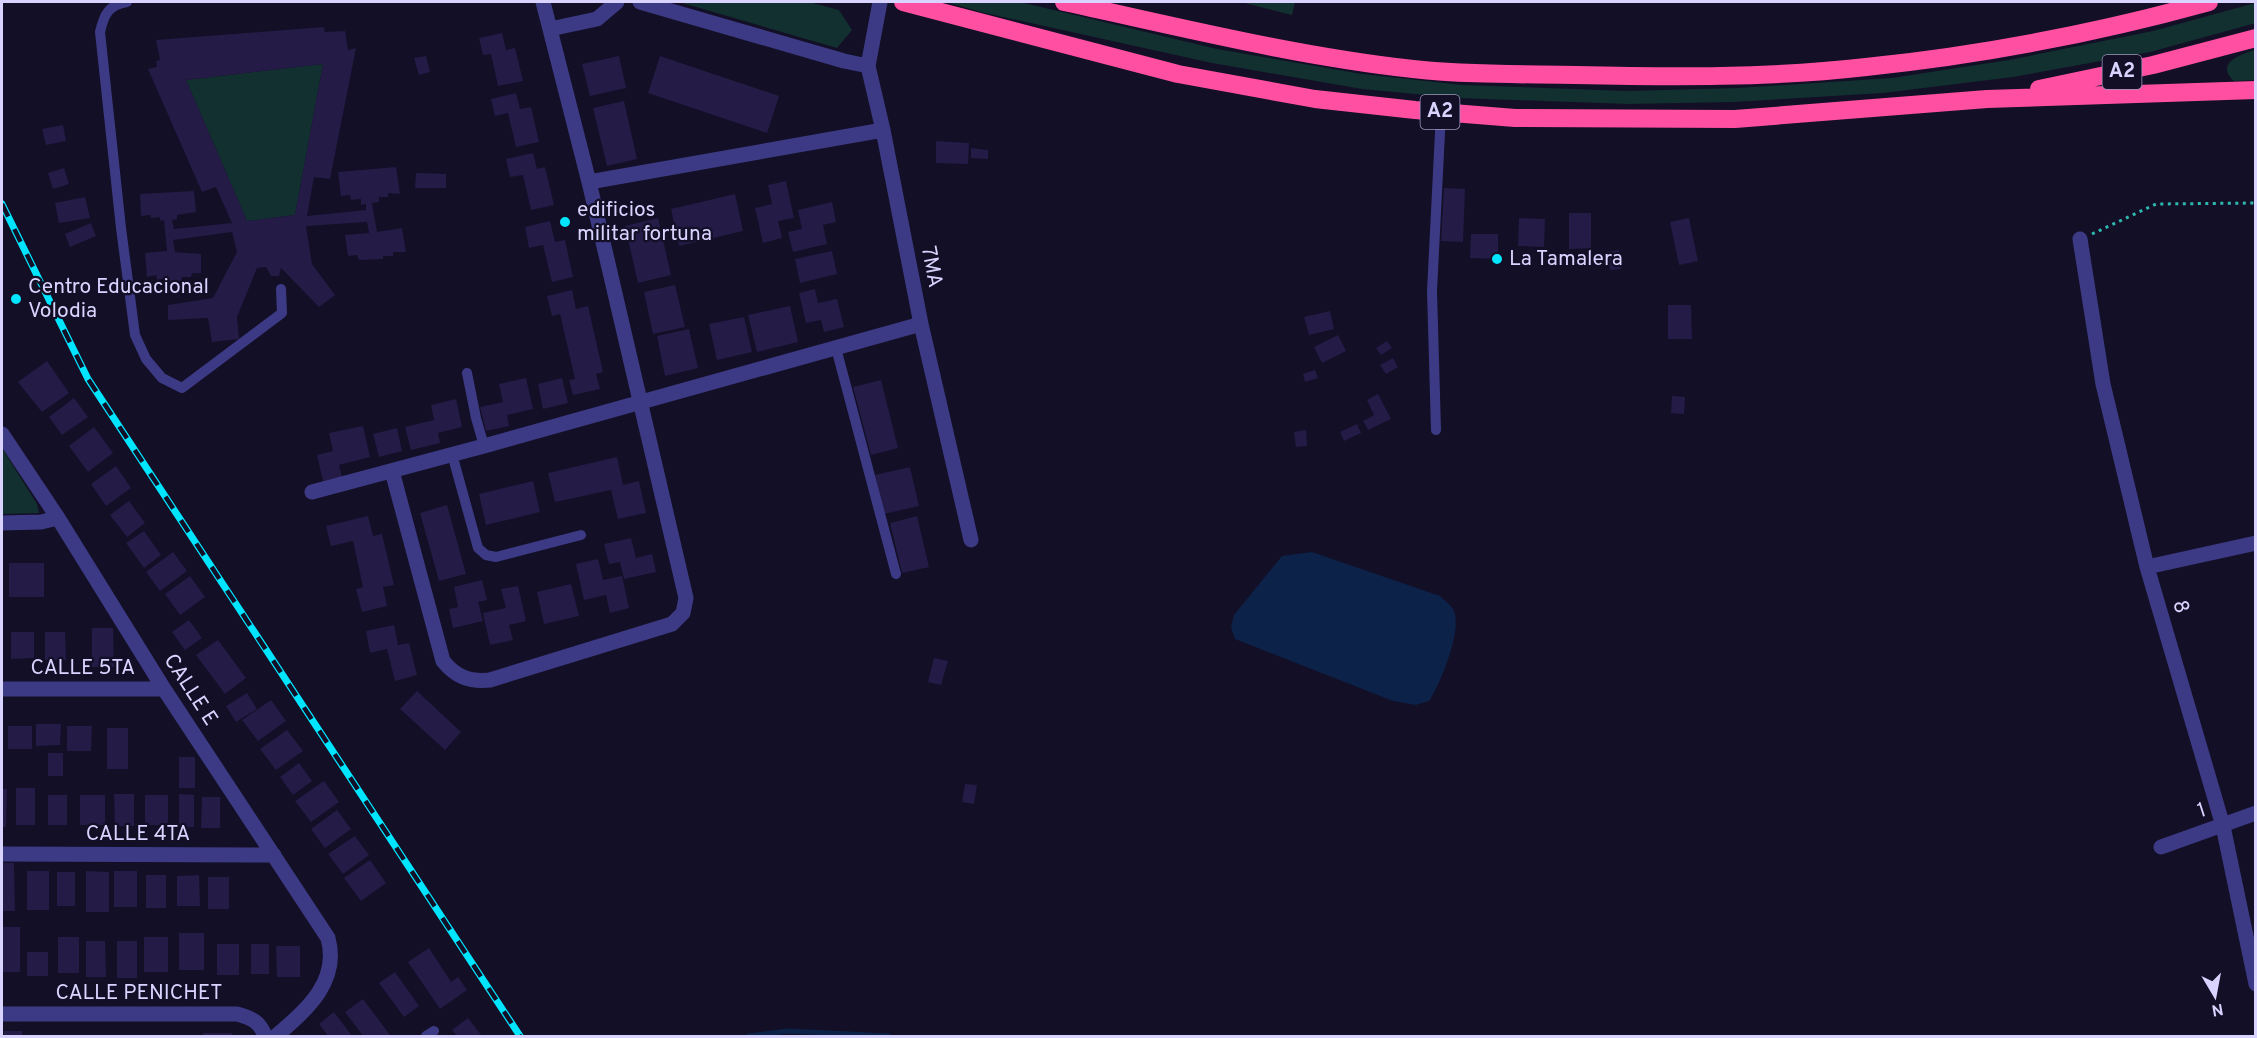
<svg xmlns="http://www.w3.org/2000/svg" width="2257" height="1038" viewBox="0 0 2257 1038" font-family="Overpass,sans-serif">
<rect width="100%" height="100%" fill="#130f26"/>
<path fill="#12302f" d="M679 2H809L839 10 852 30 837 48Z
M946 2H1020L1217 49 1362 74 1462 85 1627 91 1738 88 1892 78 2009 60 2153 31 2255 3 2256 23 2150 52 2013 77 1883 93 1733 102 1628 104 1458 98 1362 89 1212 63 985 13Z
M1241 2H1295L1292 15Z
M2255 50V80L2234 81C2214 63 2242 54 2255 50Z
M323 64 295 215 247 221 186 80Z
M2 448 37 504 39 513 2 514Z"/>
<path fill="#0c2248" d="M1312 552 1440 596C1444 600 1450 604 1453 609 1464 626 1440 686 1429 701L1416 705 1393 701 1235 639 1231 627 1234 615 1282 556Z"/>
<g fill="none" stroke-linecap="round" stroke-linejoin="round">
<path stroke="#0c2248" stroke-width="5" d="M748 1036 788 1031 889 1036"/>
</g>
<path fill="#241b47" fill-rule="evenodd" d="M324 27 325 32 345 31 348 50 356 48 330 179 314 177 307 216 366 210V204L361 205V199L351 200 350 195 341 196 338 172 396 167 400 194 388 193V197H379V202L372 203 377 232 402 228 406 252H393V256H383V259L359 260 357 255 348 256 345 235 369 233 367 222 306 226 312 264 335 295 319 307 281 268 279 276H271L266 267 257 268 237 317 239 339 212 342 208 318 168 320V305L213 298 237 252 232 232 173 240 175 252 201 254V273H192L191 277H182L181 281 168 282 165 278 157 280 156 275 147 277 145 253 167 251 164 220 160 221V217L151 218 150 215 141 216 140 194 194 191 196 212 177 215V219L172 220 174 229 232 223 216 187 202 192 148 69 157 67 156 61 160 60 156 40ZM323 64 295 215 247 221 186 80Z
M502 33 506 50 515 48 523 81 498 86 491 54 483 55 479 38Z
M426 56 430 72 419 75 414 58Z
M619 56 626 88 590 96 582 64Z
M660 56 779 96 767 133 648 93Z
M516 93 520 109 531 107 539 142 516 147 508 113 495 116 491 99Z
M624 101 637 159 607 166 593 108Z
M63 125 66 141 46 145 42 129Z
M936 141 969 143 968 164 936 163Z
M971 148 988 150V159L971 158Z
M533 153 537 169 545 167 554 205 531 210 523 175 510 177 506 159Z
M64 168 69 184 53 189 48 173Z
M416 173 446 174V188H415Z
M786 181 794 218 778 221 782 238 763 243 755 208 772 204 768 185Z
M1444 188 1465 189 1463 242 1441 241Z
M735 194 743 231 679 246 671 209Z
M85 197 90 218 59 223 55 203Z
M832 202 836 222 823 225 827 244 793 252 788 232 802 229 798 210Z
M1569 213H1591V248L1569 249Z
M658 218 671 275 638 283 625 226Z
M1519 218 1545 219 1544 247 1518 246Z
M1689 218 1698 261 1679 265 1670 222Z
M550 221 555 242 565 240 573 277 552 282 543 245 529 248 525 227Z
M91 223 96 236 70 247 65 234Z
M1471 234H1498V259L1470 258Z
M1619 250 1621 269 1610 270 1608 252Z
M832 251 837 274 800 283 795 259Z
M675 285 685 327 653 334 644 292Z
M815 289 818 303 837 299 844 327 824 332 821 320 806 323 799 293Z
M572 290 576 309 588 306 603 372 596 374 600 389 573 395 569 380 575 379 560 314 552 316 547 296Z
M1668 305H1691L1692 339H1668Z
M790 306 798 342 757 352 748 315Z
M1330 311 1334 329 1309 335 1304 317Z
M744 317 752 352 717 360 709 324Z
M689 329 698 368 665 376 657 336Z
M1338 335 1346 351 1322 363 1314 347Z
M1387 341 1392 348 1381 355 1376 348Z
M1393 358 1398 367 1386 374 1380 365Z
M47 361 69 393 42 412 18 382Z
M1315 370 1318 378 1305 382 1303 374Z
M526 378 533 409 507 415 509 426 486 431 480 407 503 402 499 384Z
M562 378 568 403 543 409 538 384Z
M881 380 898 448 871 455 853 387Z
M1378 394 1391 419 1368 430 1363 421 1374 415 1367 400Z
M1672 396 1685 397 1684 414 1671 413Z
M74 398 88 417 62 435 49 417Z
M456 399 462 427 438 433 440 443 411 450 405 427 434 420 431 405Z
M1357 424 1361 433 1344 441 1340 432Z
M363 426 370 457 339 465 342 477 323 481 317 455 333 451 329 433Z
M94 427 113 453 88 472 69 446Z
M397 428 402 451 379 457 373 434Z
M1306 430 1307 446 1296 447 1294 432Z
M617 457 623 485 639 481 646 513 618 519 611 490 555 502 548 473Z
M116 466 131 488 106 506 91 484Z
M910 467 919 506 884 514 875 475Z
M533 481 540 512 486 525 479 494Z
M129 501 145 523 127 537 110 515Z
M447 505 466 574 439 581 420 513Z
M368 516 373 536 382 534 394 585 383 587 387 606 362 612 356 589 363 587 353 541 331 546 326 526Z
M917 516 929 567 902 573 890 523Z
M144 531 161 555 144 568 126 543Z
M631 538 636 558 652 554 656 572 624 579 620 562 609 564 604 544Z
M173 552 187 571 160 591 146 572Z
M598 559 603 580 622 576 629 608 610 613 606 595 584 600 576 564Z
M9 563H44V597H9Z
M190 576 205 597 180 615 165 594Z
M482 580 487 600 478 602 483 621 453 628 449 609 458 607 454 587Z
M571 584 579 616 544 624 537 592Z
M518 586 526 621 509 625 513 640 490 645 483 613 506 608 501 589Z
M189 620 202 638 185 650 172 632Z
M394 625 398 645 409 643 417 675 395 681 387 649 370 653 366 631Z
M92 628H113L114 667H92Z
M11 632H34V658L11 659Z
M45 632H65L66 660H45Z
M218 640 246 678 225 694 196 655Z
M934 658 948 661 941 685 928 682Z
M417 691 461 732 445 750 400 709Z
M247 693 257 709 236 722 226 706Z
M271 700 286 721 258 741 242 720Z
M36 724H61L60 745 36 746Z
M8 726H32V749H8Z
M67 726H92L91 751H67Z
M107 728H128V769H107Z
M287 730 303 751 276 770 260 749Z
M48 753H63V776H48Z
M179 757H195V788H179Z
M299 763 312 781 293 795 280 777Z
M324 781 339 802 311 822 295 801Z
M965 784 977 785 974 804 962 802Z
M16 788H35V825H16Z
M2 789H7L6 827H2Z
M114 794H134V826H115Z
M179 794 194 795V827L179 828Z
M48 795H67V825H48Z
M80 795H105V825H80Z
M145 795H168V825H145Z
M202 797H220V828H201Z
M337 810 351 829 325 848 311 829Z
M355 836 369 855 343 874 328 854Z
M370 860 386 883 361 901 344 878Z
M2 863H14L15 911H2Z
M27 871H49V910H27Z
M86 871 109 872V912H86Z
M114 871H137V907H114Z
M57 872H75V906H57Z
M146 875H166V908H146Z
M199 875 200 906H177V876Z
M208 877H229V909H208Z
M2 927H20V972H2Z
M179 933H204V970H179Z
M58 937H79V973H58Z
M144 937H168V972H144Z
M86 941H105L106 977H86Z
M117 941H137V978H117Z
M217 944H239V975H217Z
M251 944H269V974H251Z
M276 946H300V977H277Z
M429 948 451 982 458 977 467 990 440 1009 408 962Z
M27 952H48V976H27Z
M395 972 419 1006 404 1017 379 983Z
M363 999 390 1035 388 1036H363L345 1012Z
M334 1012 352 1036H328L319 1024Z
M468 1018 482 1036H457L452 1030Z
M4 1031H22V1036H4Z
M203 1033H232V1036H203Z"/>
<g fill="none" stroke-linecap="round" stroke-linejoin="round">
<path stroke="#2fb8b0" stroke-width="3" stroke-dasharray="3 4.5" stroke-linecap="butt" d="M2092 234 2156 204 2256 203"/>
<path stroke="#3d3a85" stroke-width="10" d="M127 2C108 5 104 15 100 32L121 228 135 335 146 359 162 378 182 388 282 313 281 289
M836 348 896 574
M467 373 476 418 484 446
M1436 430 1432 291 1441 113
M452 454 478 548 486 555 496 557 581 535
M426 1036 434 1031"/>
<path stroke="#3d3a85" stroke-width="15" d="M640 2 844 61 868 66
M880 2 868 66 883 130 921 324 971 540
M550 29 597 19 617 2
M589 182 883 130
M2080 239 2103 384 2147 567 2223 826 2256 984
M2 434 58 518 164 689 328 938C340 982 306 1010 276 1036
M392 471 443 661C456 677 469 682 490 680L672 624 683 613 686 598 589 182 543 2
M312 492 484 446 921 324
M2 523 41 522 58 518
M2147 567 2256 543
M2 689H164
M2161 847 2256 813
M2 854 274 855
M2 1014H237C252 1018 260 1022 265 1036"/>
<path stroke="#ff4fa3" stroke-width="18" d="M903 2 1178 74 1315 99 1415 110 1515 118 1735 119 1987 99 2256 90
M1064 2C1180 27 1295 56 1413 69 1466 75 1522 74 1575 75 1672 77 1770 78 1866 67 1982 55 2097 33 2209 2
M2039 89 2153 65 2256 38"/>
<defs>
<path id="rail" d="M2 204 88 379 520 1036"/>
</defs>
<use href="#rail" stroke="#00e5ff" stroke-width="7"/>
<use href="#rail" stroke="#130f26" stroke-width="4.5" stroke-dasharray="14" stroke-linecap="butt"/>
</g>
<g fill="#00e5ff" stroke="#130f26" stroke-width="2">
<circle cx="565" cy="222" r="6"/>
<circle cx="1497" cy="259" r="6"/>
<circle cx="16" cy="299" r="6"/>
</g>
<g text-anchor="middle" dominant-baseline="central" stroke-width="4.5" stroke-linejoin="round" paint-order="stroke">
<g fill="#130f26" stroke="#9e99be" stroke-width="1.5">
<rect x="2102.5" y="55" width="39" height="34" rx="4.5"/>
<rect x="1420.5" y="95" width="39" height="34" rx="4.5"/>
</g>
<g font-size="20" font-weight="bold" fill="#d9d4ff">
<text x="2122" y="72">A2</text>
<text x="1440" y="112">A2</text>
</g>
<g font-size="21" fill="#d9d4ff" stroke="#130f26" text-anchor="start">
<text x="577" y="210">edificios<tspan x="577" dy="24">militar fortuna</tspan></text>
<text x="1509" y="259">La Tamalera</text>
<text x="28" y="287">Centro Educacional<tspan x="28" dy="24">Volodia</tspan></text>
</g>
<g font-size="21" fill="#d9d4ff" stroke="#130f26">
<text transform="translate(931 267) rotate(79)">7MA</text>
<text transform="translate(2180 607) rotate(74)">8</text>
<text x="83" y="668">CALLE 5TA</text>
<text transform="translate(190 690) rotate(57)">CALLE E</text>
<text transform="translate(2202 811) rotate(-18)">1</text>
<text x="138" y="834">CALLE 4TA</text>
<text x="139" y="993">CALLE PENICHET</text>
</g>
</g>
<rect width="2257" height="1038" fill="none" stroke="#d9d4ff" stroke-width="6"/>
<g transform="translate(2215 996) rotate(170)" stroke="#130f26" stroke-width="4.5" paint-order="stroke">
<path d="M0-4.5L10 22L0 15L-10 22Z" fill="#d9d4ff"/>
<text y="-9" font-size="16" font-weight="bold" text-anchor="middle" fill="#d9d4ff">N</text>
</g>
</svg>
